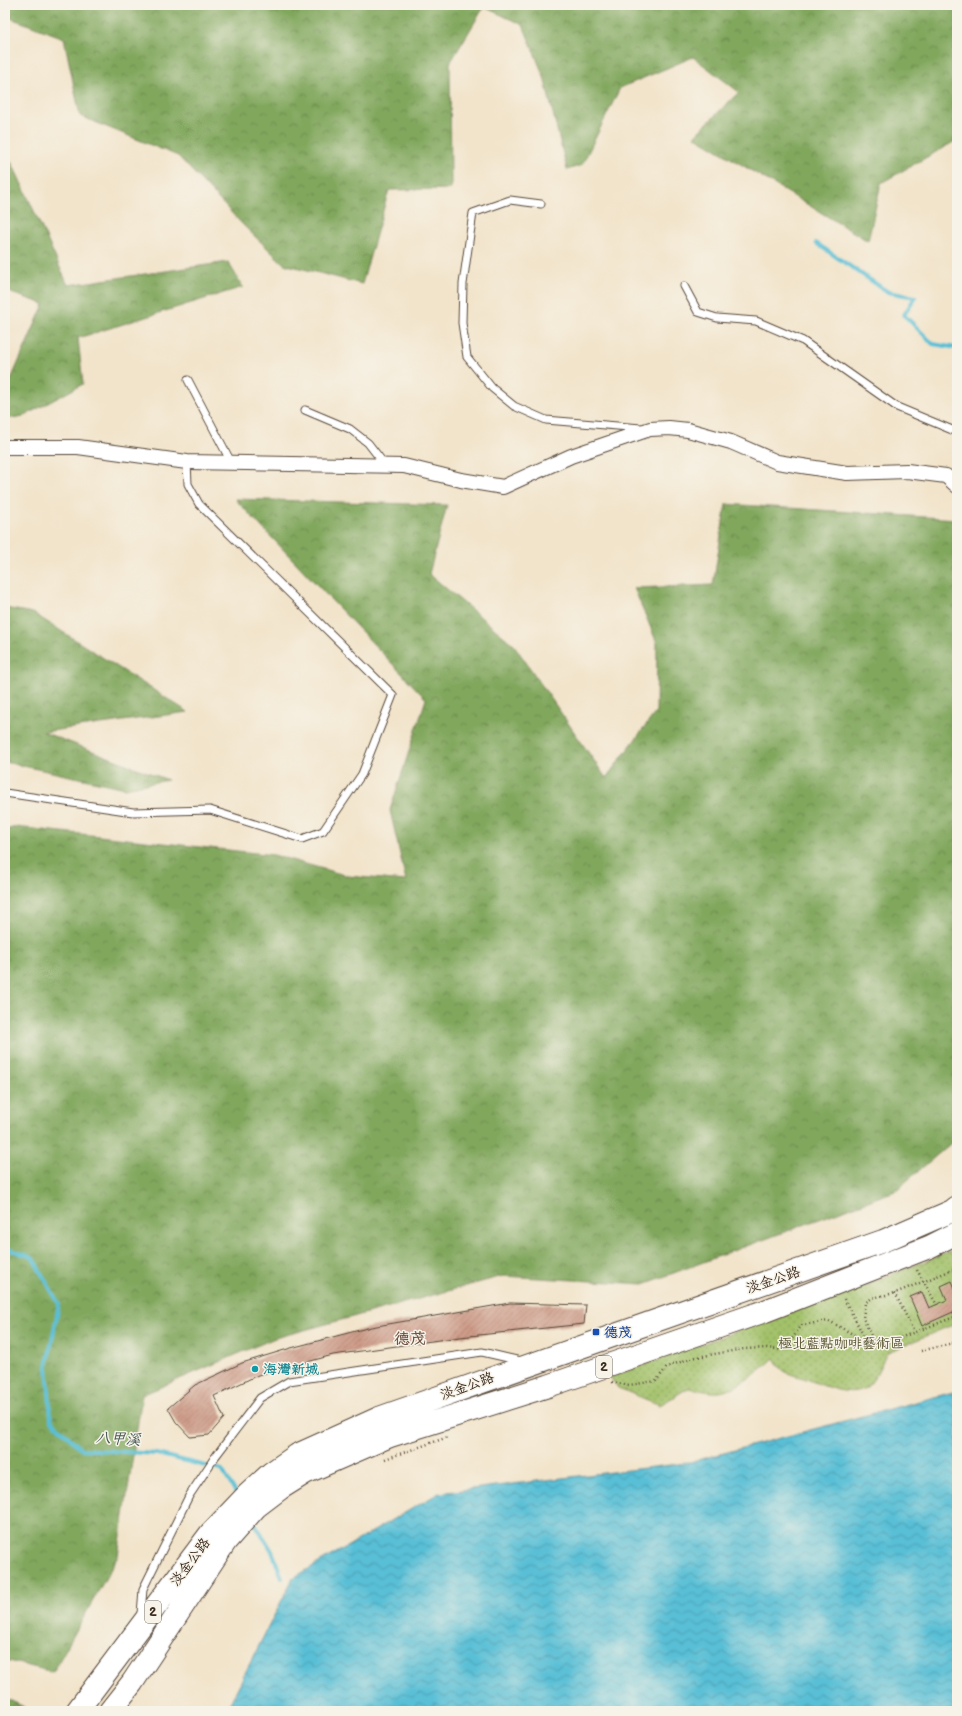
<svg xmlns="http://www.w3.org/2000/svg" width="962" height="1716" viewBox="0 0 962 1716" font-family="'Balsamiq Sans','LXGW WenKai TC',sans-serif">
<defs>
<pattern id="forest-crowns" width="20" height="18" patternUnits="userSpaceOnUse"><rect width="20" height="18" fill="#81a75d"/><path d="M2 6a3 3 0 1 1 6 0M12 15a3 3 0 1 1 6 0" fill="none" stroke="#6b884c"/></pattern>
<pattern id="park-dots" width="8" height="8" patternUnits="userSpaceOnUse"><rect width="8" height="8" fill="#a2c169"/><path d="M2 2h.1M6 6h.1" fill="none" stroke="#859d56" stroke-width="1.8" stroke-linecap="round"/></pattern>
<pattern id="water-waves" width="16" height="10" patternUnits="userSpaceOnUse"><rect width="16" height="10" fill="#59bfd6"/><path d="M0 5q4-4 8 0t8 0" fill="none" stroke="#4b9bad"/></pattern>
<pattern id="building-hatch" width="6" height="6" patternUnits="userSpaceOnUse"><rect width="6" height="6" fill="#ce9b88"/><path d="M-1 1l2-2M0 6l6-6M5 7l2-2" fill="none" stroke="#a87f6f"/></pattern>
</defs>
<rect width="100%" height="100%" fill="#f7f3e8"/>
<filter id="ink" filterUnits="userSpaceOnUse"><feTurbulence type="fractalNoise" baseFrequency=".025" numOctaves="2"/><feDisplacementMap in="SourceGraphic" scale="8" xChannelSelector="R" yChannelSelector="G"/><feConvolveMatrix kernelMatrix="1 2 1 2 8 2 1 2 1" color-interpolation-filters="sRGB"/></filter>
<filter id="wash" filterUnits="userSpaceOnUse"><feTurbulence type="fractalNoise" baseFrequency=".012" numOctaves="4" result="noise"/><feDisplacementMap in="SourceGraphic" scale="16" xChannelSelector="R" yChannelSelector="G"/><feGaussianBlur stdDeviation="0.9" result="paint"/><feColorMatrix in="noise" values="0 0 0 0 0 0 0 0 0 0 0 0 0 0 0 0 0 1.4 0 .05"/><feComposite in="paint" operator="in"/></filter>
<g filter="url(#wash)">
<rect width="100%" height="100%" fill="#f2e4cb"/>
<path fill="url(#forest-crowns)" stroke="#5e683e" d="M5 5H957V140L881 183 868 241 694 136 739 92 693 57 620 88 582 165 567 170 544 77 523 25 484 7 450 63 451 189 389 190 362 284 284 264 243 225 178 156 80 116 64 38 5 16Z
M5 155 13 165 68 285 228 262 243 287 78 338 83 384 24 416 5 419V393L44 304 11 293 5 280Z
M235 499 447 505 429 574 514 645 606 778 656 712 657 643 634 588 713 585 726 504 957 519V1138L895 1191 644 1284 503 1276 275 1338 142 1395 118 1556 53 1672 5 1660V830L16 827 274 855 348 876 406 881 390 810 426 699Z
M5 608 33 613 188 712 43 732 168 780 125 788 5 762Z
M5 1698 33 1711H5Z"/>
<path fill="url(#park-dots)" stroke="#6e7644" d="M957 1249V1323L888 1352C881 1362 877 1377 868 1386 853 1399 824 1386 809 1380 802 1377 793 1376 786 1372 781 1370 777 1363 774 1358 763 1369 734 1391 719 1392 710 1393 698 1389 688 1388L660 1405 618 1388 610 1377 843 1293Z"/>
<path fill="url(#water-waves)" stroke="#4a747a" d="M957 1391V1711H226L293 1578 439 1493 686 1463Z"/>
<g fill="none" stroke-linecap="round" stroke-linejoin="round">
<path stroke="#59bfd6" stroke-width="4" d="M816 243 888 292 915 297 904 315 933 344 957 348
M5 1248 32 1257 59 1304 47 1366 51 1420 81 1449 157 1454 222 1470 238 1496
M253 1520 272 1551 282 1578"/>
</g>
<g id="blocks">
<path fill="url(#building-hatch)" d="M952 1281 957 1293V1323L953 1312 922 1326 910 1297 922 1292 929 1308 947 1300 941 1286Z
M510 1303 586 1305 584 1324 460 1337 333 1355 258 1375 214 1396 224 1418 209 1435 190 1437 176 1422 168 1408 195 1385 242 1363 291 1348 371 1327Z"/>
</g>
</g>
<g filter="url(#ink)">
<use href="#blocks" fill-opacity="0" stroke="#564638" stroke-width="1"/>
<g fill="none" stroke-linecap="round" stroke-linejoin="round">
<defs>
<path id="service" d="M541 204 510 200 473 213 463 284 462 323 467 357 492 388 514 406 546 420 641 428
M684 286 698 312 717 318 756 321 803 341 897 407 957 432
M188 380 231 462
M305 410 350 429 368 443 385 465
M5 793 133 812 210 810 302 839 323 831 362 774 393 695 199 504 188 484 187 462
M141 1614 143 1589 189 1496 215 1457 260 1398 289 1381 482 1352 521 1361"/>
<path id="minor" d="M5 447H78L187 462 404 466 461 480 503 487 571 456 650 429 669 428 688 430 731 442 777 462 847 473 907 471 946 476 957 486"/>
<path id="primary" d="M77 1711 210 1534 248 1494 271 1473 297 1455 379 1418 883 1241 952 1211 957 1207
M110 1711 132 1683 226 1541 256 1507 281 1488 305 1473 390 1436 548 1386 765 1311 929 1247 957 1233"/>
</defs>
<use href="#service" stroke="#564638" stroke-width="9"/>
<use href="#minor" stroke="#564638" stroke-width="16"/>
<use href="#primary" stroke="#564638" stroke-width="24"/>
<path stroke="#564638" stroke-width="2.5" stroke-dasharray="1 3" stroke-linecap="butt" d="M957 1268 895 1293 872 1298 865 1303 863 1318 876 1347 957 1316
M917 1270 937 1305
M895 1293 914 1332
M844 1299 866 1340
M921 1351 957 1342
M612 1382 629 1385 656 1381 667 1367 691 1358 744 1349 767 1348 784 1350 802 1325 829 1321 876 1347
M385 1459 448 1437"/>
<use href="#service" stroke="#fff" stroke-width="7"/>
<use href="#minor" stroke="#fff" stroke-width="14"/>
<use href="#primary" stroke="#fff" stroke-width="22"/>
</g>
</g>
<rect fill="#1a4fb4" stroke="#f7f3e8" stroke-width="1.5" x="592" y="1328" width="8" height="8" rx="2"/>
<circle fill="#0f9aa8" stroke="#f7f3e8" stroke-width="1.5" cx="255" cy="1369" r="4"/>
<g text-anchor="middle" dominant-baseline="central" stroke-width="3" stroke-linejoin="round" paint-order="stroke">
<g fill="#f7f3e8" stroke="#73665b" stroke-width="1">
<rect x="596" y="1356" width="16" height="22" rx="3"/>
<rect x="145" y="1601" width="16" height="22" rx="3"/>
</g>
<g font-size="13" font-weight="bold" fill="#3b2a1e">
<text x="604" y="1367">2</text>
<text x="153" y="1612">2</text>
</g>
<g font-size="14" fill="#3b2a1e" stroke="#f7f3e8">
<text transform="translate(773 1280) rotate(-19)">淡金公路</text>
<text transform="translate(467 1386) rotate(-20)">淡金公路</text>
<text transform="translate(190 1562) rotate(-53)">淡金公路</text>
</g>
<g font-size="14" font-weight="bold" fill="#164399" stroke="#f7f3e8" text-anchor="start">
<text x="604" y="1332">德茂</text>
</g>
<g font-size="14" fill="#5a5734" stroke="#f7f3e8">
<text x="841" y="1343">極北藍點咖啡藝術區</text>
</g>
<g font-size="14" font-weight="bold" fill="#0d838f" stroke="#f7f3e8" text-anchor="start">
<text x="263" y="1369">海灣新城</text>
</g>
<g font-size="15" font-style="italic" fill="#445755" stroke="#f7f3e8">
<text transform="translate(118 1439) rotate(3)">八甲溪</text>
</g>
<g font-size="16" font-weight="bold" fill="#6e5243" stroke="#f7f3e8">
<text x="410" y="1339">德茂</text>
</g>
</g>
<rect width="962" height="1716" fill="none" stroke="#f7f3e8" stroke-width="20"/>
</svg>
